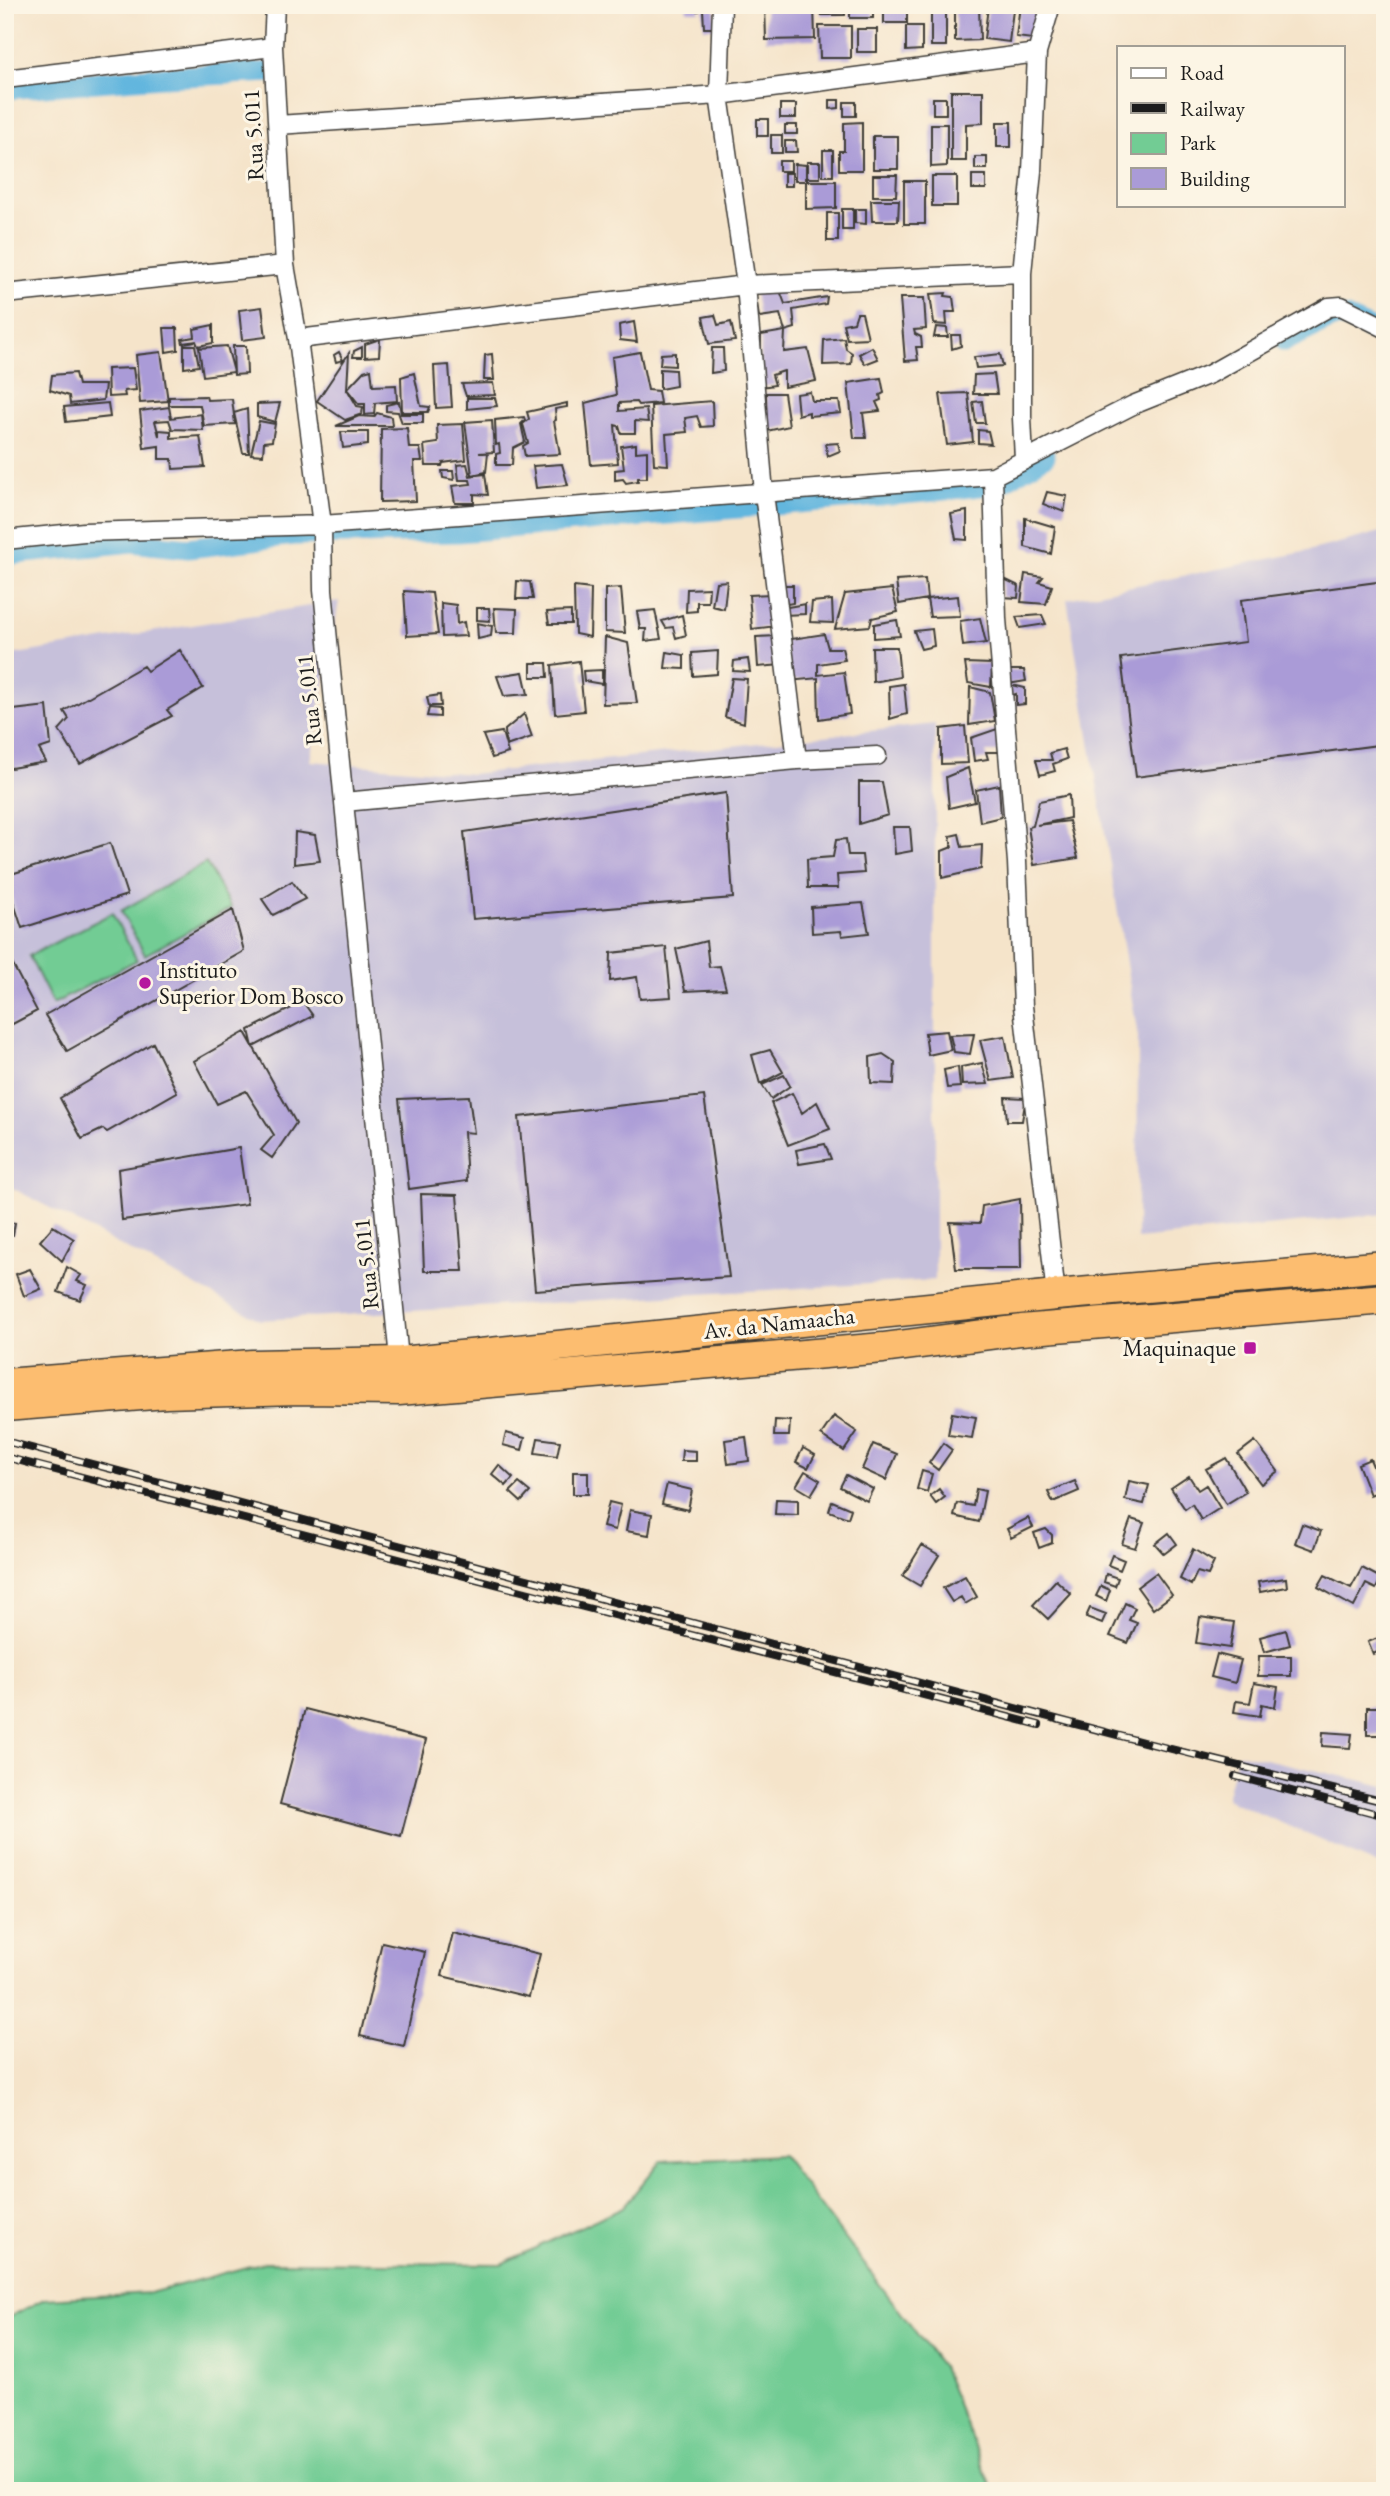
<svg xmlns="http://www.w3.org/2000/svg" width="1390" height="2496" viewBox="0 0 1390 2496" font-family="'EB Garamond',serif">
<rect width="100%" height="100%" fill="#fcf5e5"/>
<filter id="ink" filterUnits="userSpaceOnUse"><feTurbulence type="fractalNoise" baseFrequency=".0143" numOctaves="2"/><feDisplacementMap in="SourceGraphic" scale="14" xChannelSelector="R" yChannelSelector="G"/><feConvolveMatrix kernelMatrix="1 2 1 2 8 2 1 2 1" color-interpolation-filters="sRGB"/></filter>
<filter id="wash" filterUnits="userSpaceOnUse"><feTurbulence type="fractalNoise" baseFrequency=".00686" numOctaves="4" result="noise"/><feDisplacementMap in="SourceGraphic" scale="28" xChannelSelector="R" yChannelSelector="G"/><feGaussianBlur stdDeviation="1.57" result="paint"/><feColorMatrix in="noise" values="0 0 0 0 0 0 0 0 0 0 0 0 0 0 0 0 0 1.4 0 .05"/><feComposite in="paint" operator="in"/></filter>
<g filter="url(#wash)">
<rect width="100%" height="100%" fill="#f5e4ca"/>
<path fill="#c6c0da" d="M1385 531V1214L1137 1239 1138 1037 1067 599 1304 552Z
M339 601 310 761 472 774 935 724V1280L260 1320 5 1184V656Z
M1238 1753 1385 1786V1868L1226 1799Z"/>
<path fill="#72cc94" stroke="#477458" stroke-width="2" d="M206 863 231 908 145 955 121 911Z
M112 913 137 960 53 1004 29 956Z
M782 2155 942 2367 993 2491H5V2319L44 2299 150 2293 265 2262 501 2264 623 2207 661 2161Z"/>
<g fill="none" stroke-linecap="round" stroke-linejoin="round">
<path stroke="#62b6de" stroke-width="21" d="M5 89 161 77 274 72
M1285 341 1334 317 1346 318 1371 329
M5 555 132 542 188 548 294 535 458 532 925 492 998 484 1045 456"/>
</g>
<g id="blocks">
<path fill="#aa9bd7" d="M686 5H699V11H687Z
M765 5H814L815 39 766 40Z
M821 5H845V15H821Z
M850 5H873V18H850Z
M884 5H907V23H884Z
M955 5H979L980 40 955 41Z
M1020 5H1044L1040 40 1016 37Z
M988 7 1013 10 1009 42 984 39Z
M703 9H715L716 28H704Z
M931 12H946V46H931Z
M819 26H851V58H820Z
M906 26H922V50L906 51Z
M857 29H877V52H857Z
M951 91H983V123L966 124V161H951Z
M933 98H946V114H933Z
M830 100H839V108L830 109Z
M844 102H856V116H844Z
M780 104H796V118H780Z
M757 119H768V136H757Z
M862 122V170H839V151H844V123Z
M997 122H1011V147H997Z
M931 124H947V166L931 167Z
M785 125H797V134H785Z
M771 135H782V153H771Z
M873 136H898V169H873Z
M785 141H796L797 152H785Z
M823 150H833V176H823Z
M975 157H987V169H975Z
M779 161H791V171H779Z
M807 162H820V178H807Z
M795 164 806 165V181H795Z
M784 173H792V186H784Z
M873 175H897L896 196H873Z
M972 175H986V189H972Z
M932 176H957V206H932Z
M806 181H836V208L806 209Z
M904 181H925V224H904Z
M871 200H899L898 221H872Z
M842 209H853V230H842Z
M855 209H866V224L855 223Z
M827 213H838V241H827Z
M779 288 785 304 827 297 826 304 793 310 795 328 785 331 780 314 759 317 755 292Z
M946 293 945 296 953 297 955 312H946L947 325 934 324 930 294Z
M900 298H924L926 329 914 330 915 334 921 337 922 347H916L918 360 905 361Z
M262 307 266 337 242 340 239 310Z
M857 313H862L868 338 847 339 843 324 854 322Z
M715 315 718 325 731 322 735 341 709 344 703 317Z
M634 322 637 342 620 340 619 325Z
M213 325V343L198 346 196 341 183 343 182 339 195 337 194 329Z
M936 327 947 328 948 337H934Z
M164 328H177L178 350 166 352Z
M785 331 784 352 808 349 816 381 784 387V371L772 375 775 385 760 387 761 335Z
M951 335H960L961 346 952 349Z
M844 338 846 349 852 353 851 364 823 365 824 340Z
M380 339 379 356 365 357V344Z
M184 345H195L199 366 184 368Z
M227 346 234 372 203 376 199 348Z
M233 346H246L247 374 234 375Z
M362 347V357H353L354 351Z
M872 347 878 359 865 364 859 354Z
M712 348H723L724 371 711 373Z
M161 352 168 401 140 403 136 355Z
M339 352 343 360 336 362 334 355Z
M640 352 648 390 658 391 660 403 638 405 636 402 619 403V411L646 409 648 422 635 421V433H621L619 426 615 425 618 463 591 465 585 403 616 395 612 357Z
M349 353 347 389 364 371 371 369 373 386 396 385 397 401 375 403 374 414 365 415V404H359L347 389 357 406 363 407 362 414 345 420 317 401Z
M675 353V366L660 365 661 354Z
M492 354 494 380H484L485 355Z
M1000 354 1003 366 976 368 974 357Z
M449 365 452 407 436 408 434 366Z
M133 368 136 390 124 391 125 396 108 397 107 369Z
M660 369 675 370 676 386 660 389Z
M75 373 78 385H105L103 400 70 404 69 396 50 390 52 375Z
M414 373 421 406 430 407 428 412H402L401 377Z
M994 374 997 394H973L974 375Z
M881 378 884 393 880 395 881 400 876 402 880 411 863 413 866 438H854L848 383Z
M493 383 495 395 466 396 462 384Z
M810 392 812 401H839L841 413 809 416V412L798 415 796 394Z
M766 393H784L789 426 767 431Z
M968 393 973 442 947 445 940 394Z
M206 396 207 400 232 399 235 424 204 426 200 405H169V397Z
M467 398H495L497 406 467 409Z
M712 401 713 426 701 427 697 416 685 418 687 432 666 434 668 465 654 464 651 406Z
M982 401 985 423H976L973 402Z
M399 402 401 414H423V423H402L398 412 386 411V405Z
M108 403 110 417 66 422 64 407Z
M280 403 275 422 257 417V404Z
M567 403V407L555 409 556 420 554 421 560 454 525 456 523 446 528 443 523 424 529 419 527 412Z
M169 407 171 418 201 414 203 430 172 429 169 420 155 421 159 436V430L171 431V438L200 436 205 467 173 469 172 459H159V446L144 448 140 411Z
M247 409 249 453H243L234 413Z
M377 413 391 417 392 426H336L359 416 374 417Z
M524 417 525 420 521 424 525 442 513 448 512 465H496V454L500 453 499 444 496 445 495 420Z
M492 420 494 452 479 453H488L486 472 472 475 465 422Z
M259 421 275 424 272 441 264 442 263 455 251 454Z
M463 424 466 460 443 463 442 466H426L424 445 438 443 437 425Z
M407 428 409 448H420L422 461H414L416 501 380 502 381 429Z
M978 430 988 431 991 444 978 443Z
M341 432H368V445L343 448Z
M838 443 840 451 828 456 825 444Z
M636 444V452L647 451V478H638V481L626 483 623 479 615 480V470L624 469 621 446Z
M467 464 470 476 485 474 488 495 474 494V503H455L452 486 471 484 470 480H459L457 465Z
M562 464 568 485 536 488 533 466Z
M442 471H453L454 480 443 478Z
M1047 492 1067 496 1064 512 1043 504Z
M967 511V540L956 539 951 514Z
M1025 518 1055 527 1051 554 1025 547Z
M1025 574 1043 577 1039 582 1052 586 1046 604 1021 602Z
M1002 578 1019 586 1018 598 1002 597Z
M925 579 927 599 899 604 896 581Z
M517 581 530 582 533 599H516Z
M727 581 724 609 712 606 716 582Z
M1385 581V744L1136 777 1121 658 1246 642 1241 600Z
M781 585H793V603L781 605Z
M574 587 591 589 590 637 575 634Z
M621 588 625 633 605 632V589Z
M709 588 708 602H697V611L686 612 687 589Z
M892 589 898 612 872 618 870 626 835 629 845 594Z
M404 591 432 593 438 634 407 636Z
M773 594 777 626 752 629 749 595Z
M958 596 960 616 930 617 927 599Z
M832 600 833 623 810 622 812 602Z
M441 603 456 605 457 624 464 622 466 636 442 637Z
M805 604V614L783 615 782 608Z
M477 608H489L490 621 477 620Z
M494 608 517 609 516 633H496Z
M655 610 661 639 645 641 646 629H640L637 612Z
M571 611V624H549L547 612Z
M682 615 686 635 676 638 673 627 666 628 662 621Z
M1042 615 1046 624 1020 628 1016 617Z
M980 618 986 643 963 646 960 621Z
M897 620 900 636 874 638V624Z
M477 623 492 626 491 636 478 639Z
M932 629 934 646 921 649 914 631Z
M824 634 828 648H842L845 660 818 664V675L844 672 850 714 819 719 818 678 789 681 785 640Z
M778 636 782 665 758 667 756 637Z
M605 637 628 643 637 703 603 704Z
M872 647H897L900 677 873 682Z
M180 650 203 688 167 710 172 716 80 764 59 730 69 719 64 711 143 666 147 671Z
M718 651 717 674 693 676 692 653Z
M667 652 684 655V669L665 668Z
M748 659 750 672 733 671 734 661Z
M579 661 584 711 555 714 552 665Z
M531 663H547L548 677H531Z
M965 663 992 664 991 687 968 683Z
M602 670V684L584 681 583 671Z
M1007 670H1024L1026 681 1008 684Z
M523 672 528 694 504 696 497 676Z
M732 678 747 679 744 723 725 717Z
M904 684 907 714 890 719 889 686Z
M1008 684 1025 688V704L1016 705V694L1010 696Z
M970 687 990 692 995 721 969 725Z
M440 695 441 706H429L427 697Z
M47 706 51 745 39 749 46 762 5 769V711Z
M429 708 440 709V717L427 716Z
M524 714 532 737 506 746 505 730Z
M965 726 968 763 941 764V729Z
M997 729 1000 752H986L988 759 974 761 971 738Z
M502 732 508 753 492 758 483 735Z
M1064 749 1067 759 1053 764 1055 771 1040 775 1036 760H1052L1050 753Z
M968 768 975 802 949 808 946 777Z
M859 782H882L888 815 859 824Z
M999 785 1001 817 980 822 976 790Z
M726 793 733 898 473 919 464 832Z
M1069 795 1070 818 1037 825 1069 821 1078 858 1034 865 1028 827 1033 826 1039 801Z
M893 827H910L912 851 895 854Z
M295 832 315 835 320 861 294 864Z
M959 834 962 847 982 845 981 869 942 878V851L952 847 950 836Z
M846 839 848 855H862L864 873 837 875 838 888H808L807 859 833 857 836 840Z
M110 843 127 895 22 928 5 876Z
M292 881 305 899 273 915 262 899Z
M863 903 869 933 842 936 841 931 812 933 811 907Z
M233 910 244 951 67 1051 45 1015Z
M706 941 709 967 720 966 726 989 685 991 676 949Z
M666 947 671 997 640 999 637 977 610 981 611 953Z
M5 950 37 1011 5 1028Z
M303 1002 313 1016 253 1047 249 1030Z
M947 1031 951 1050 928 1055 925 1033Z
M245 1032 296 1123 272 1158 261 1150 274 1135 246 1091 217 1104 194 1061Z
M974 1034 970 1054 954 1052 950 1035Z
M1005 1036 1013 1078 991 1081 980 1040Z
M153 1043 177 1092 107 1132 103 1129 82 1139 60 1098Z
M770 1050 783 1072 760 1084 752 1055Z
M883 1054 895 1062 894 1084 871 1083 870 1057Z
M982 1063 988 1084 962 1085 961 1067Z
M958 1067 960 1087 947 1088 944 1070Z
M784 1075 790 1086 771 1099 762 1085Z
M792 1093 802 1113 817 1102 830 1129 788 1145 771 1103Z
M469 1096 474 1133 464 1132 467 1181 409 1189 399 1099Z
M704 1096 729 1277 535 1290 519 1117Z
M1005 1097 1026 1098 1022 1121H1007Z
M825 1144 831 1159 799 1164 796 1150Z
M239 1148 247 1204 122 1220 118 1169Z
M421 1194 457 1195 463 1271H424Z
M1020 1199 1021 1269H956L950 1222 980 1223 982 1206Z
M5 1222 15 1223 13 1235 5 1234Z
M53 1226 74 1239 62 1261 40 1241Z
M67 1267 81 1275 77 1281 87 1285 80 1300 58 1292Z
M30 1269 41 1289 24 1296 16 1274Z
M952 1413 976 1417 972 1438 948 1435Z
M834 1416 857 1432 844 1451 821 1435Z
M775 1420 790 1421 789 1436H774Z
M506 1433 525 1438 522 1450 503 1445Z
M746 1437 749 1461 728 1464 725 1440Z
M538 1438 560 1441 557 1456 535 1453Z
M1255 1441 1278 1471 1261 1484 1238 1454Z
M943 1443 952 1450 938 1470 929 1463Z
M873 1444 897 1454 886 1480 862 1469Z
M803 1448 815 1455 808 1468 796 1462Z
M682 1450 696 1451V1461H681Z
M1226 1458 1246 1492 1226 1504 1206 1469Z
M1370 1459 1383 1490 1370 1495 1358 1464Z
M499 1465 513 1478 506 1486 492 1474Z
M805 1471 820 1480 811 1495 796 1486Z
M922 1471 932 1474 927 1492 917 1489Z
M573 1472H588V1494H573Z
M846 1475 873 1489 867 1501 840 1487Z
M1189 1476 1198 1490 1206 1485 1220 1508 1201 1520 1192 1504 1185 1509 1171 1488Z
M1075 1481 1079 1491 1053 1502 1048 1492Z
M1129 1481 1149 1485 1144 1504 1125 1500Z
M519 1483 530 1492 521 1502 510 1492Z
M667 1484 692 1490 688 1510 662 1504Z
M939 1489 945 1497 936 1504 930 1496Z
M976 1489 985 1491 979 1522 954 1516 957 1503 973 1506Z
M776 1499 798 1500V1515L775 1514Z
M832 1501 851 1509 848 1518 829 1511Z
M609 1502 621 1505 615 1530 603 1527Z
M630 1510 652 1514 649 1535 626 1531Z
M1028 1518 1033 1527 1011 1538 1007 1529Z
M1131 1519 1144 1523 1135 1548 1122 1544Z
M1302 1524 1321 1531 1314 1550 1295 1543Z
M1046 1529 1052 1535V1543L1039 1548 1034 1533Z
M1169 1533 1177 1544 1164 1554 1155 1544Z
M922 1545 939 1555 920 1586 903 1576Z
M1193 1549 1214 1562 1208 1575 1197 1572 1191 1585 1180 1579Z
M1112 1555 1124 1560 1120 1570 1108 1565Z
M1362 1568 1381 1578 1376 1589 1366 1584 1354 1607 1318 1587 1325 1575 1351 1588Z
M1156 1573 1172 1595 1153 1609 1137 1587Z
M1106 1574 1118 1578 1115 1586 1104 1582Z
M965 1576 977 1597 965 1604 961 1597 952 1602 943 1588Z
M1286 1578 1287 1587 1260 1592 1258 1582Z
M1056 1580 1071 1594 1048 1619 1033 1605Z
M1101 1586 1110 1590 1106 1601 1096 1596Z
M1125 1603 1135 1608 1129 1620 1137 1623 1128 1643 1110 1636Z
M1090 1608 1106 1614 1102 1623 1086 1617Z
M1200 1617 1234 1622 1230 1648 1196 1643Z
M1286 1630 1290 1645 1264 1652 1260 1637Z
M1385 1635V1656L1382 1650 1373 1654 1368 1642Z
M1217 1654 1241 1660 1235 1683 1211 1677Z
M1259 1656H1291V1676H1258Z
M1254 1683 1278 1687 1275 1707 1262 1704 1260 1716 1234 1712 1236 1701 1250 1703Z
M1367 1707H1385V1735H1367Z
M305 1709 426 1740 401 1836 280 1804Z
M1323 1732 1352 1734 1350 1748 1322 1746Z
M453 1933 540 1954 529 1997 442 1976Z
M382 1942 425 1952 404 2046 360 2036Z"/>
</g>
</g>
<g filter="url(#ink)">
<use href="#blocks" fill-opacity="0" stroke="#3d3a36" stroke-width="2"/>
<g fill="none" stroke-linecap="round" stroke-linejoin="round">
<defs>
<path id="minor" d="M275 5 273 47 285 265 298 339 322 525 323 590 400 1369
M722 5 719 95 746 285 764 493 797 760
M5 79 273 47
M278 125 719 95 1037 53
M5 294 285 265
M298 339 746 285 1022 273
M1024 460 1022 418V273L1032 171 1037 53 1051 5
M993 476 997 619 1017 862 1023 1006 1056 1295
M5 540 84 532 322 525 993 476 1133 405 1210 374 1329 307 1341 306 1385 328
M344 802 797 760 877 756"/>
<path id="trunk" d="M5 1384 252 1365 401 1362 1056 1295 1385 1266
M5 1406 166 1393 299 1389 399 1390 883 1348 1021 1330 1385 1299"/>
</defs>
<use href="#minor" stroke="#3d3a36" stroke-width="21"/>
<use href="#trunk" stroke="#3d3a36" stroke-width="33"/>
<use href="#minor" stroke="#fff" stroke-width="18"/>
<use href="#trunk" stroke="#fcbd6f" stroke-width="30"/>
<defs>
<path id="rail" d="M5 1441 1147 1743 1385 1802
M5 1457 1039 1725
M1235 1776 1385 1816"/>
</defs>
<use href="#rail" stroke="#1c1c1c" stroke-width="8"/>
<use href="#rail" stroke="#fcf5e5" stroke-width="5" stroke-dasharray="16" stroke-linecap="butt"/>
</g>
</g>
<g fill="#b5179e" stroke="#fcf5e5" stroke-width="2.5">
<circle cx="145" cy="983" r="7"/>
<rect x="1243" y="1341" width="14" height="14" rx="3.5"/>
</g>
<g text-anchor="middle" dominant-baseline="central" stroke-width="6" stroke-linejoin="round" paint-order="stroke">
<g font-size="23" fill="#1c1c1c" stroke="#fcf5e5">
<text transform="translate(253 135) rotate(-93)">Rua 5.011</text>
<text transform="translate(309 700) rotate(-96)">Rua 5.011</text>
<text transform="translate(366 1264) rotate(-96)">Rua 5.011</text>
<text transform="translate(779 1323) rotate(-6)">Av. da Namaacha</text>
</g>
<g font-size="23" fill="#1c1c1c" stroke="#fcf5e5" text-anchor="start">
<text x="159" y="970">Instituto<tspan x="159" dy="26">Superior Dom Bosco</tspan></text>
<text x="1236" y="1348" text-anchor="end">Maquinaque</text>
</g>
</g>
<rect width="1390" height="2496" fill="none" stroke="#fcf5e5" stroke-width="28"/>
<rect x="1117" y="46" width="228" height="161" fill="#fcf5e5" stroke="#a29e95" stroke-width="2"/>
<rect x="1131" y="68" width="35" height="10" fill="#ffffff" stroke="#a29e95" stroke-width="2"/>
<text x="1180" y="80" font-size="21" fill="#1c1c1c">Road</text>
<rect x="1131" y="103" width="35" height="10" fill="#1c1c1c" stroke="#a29e95" stroke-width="2"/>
<text x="1180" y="116" font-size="21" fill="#1c1c1c">Railway</text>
<rect x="1131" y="133" width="35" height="21" fill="#72cc94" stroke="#a29e95" stroke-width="2"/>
<text x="1180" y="150" font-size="21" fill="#1c1c1c">Park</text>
<rect x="1131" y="168" width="35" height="21" fill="#aa9bd7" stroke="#a29e95" stroke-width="2"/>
<text x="1180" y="186" font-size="21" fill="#1c1c1c">Building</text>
</svg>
